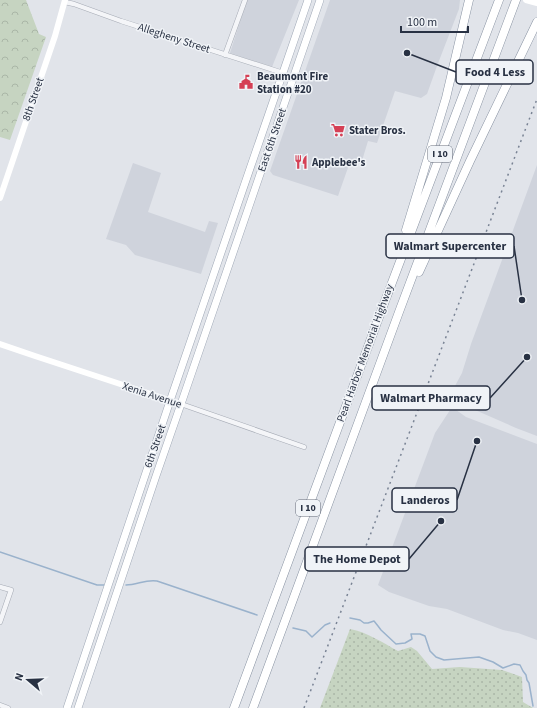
<svg xmlns="http://www.w3.org/2000/svg" width="537" height="708" viewBox="0 0 537 708" font-family="'Source Sans 3',sans-serif">
<defs>
<pattern id="grass-dots" width="8" height="8" patternUnits="userSpaceOnUse"><rect width="8" height="8" fill="#c6d4c1"/><path d="M2 2h.1M6 6h.1" fill="none" stroke="#aab6a7" stroke-width="1.8" stroke-linecap="round"/></pattern>
<pattern id="park-crowns" width="20" height="18" patternUnits="userSpaceOnUse"><rect width="20" height="18" fill="#c6d4c1"/><path d="M2 6a3 3 0 1 1 6 0M12 15a3 3 0 1 1 6 0" fill="none" stroke="#aab6a7"/></pattern>
</defs>
<rect width="100%" height="100%" fill="#e1e4ea"/>
<path fill="#cfd3dc" d="M247 0H299L272 67 230 53Z
M330 0H460L459 9 437 66 427 94 421 98 395 91 377 143 368 141 361 164 350 162 338 196 273 175 270 171Z
M133 163 161 173 148 212 205 232 209 221 218 223 201 274 135 255 126 245 106 239Z
M537 165V436L516 428 459 403 453 391 456 384 462 373 471 344Z
M452 407 466 417 537 444V640L518 633 503 630 447 609 429 606 389 592 378 585 435 433Z"/>
<path fill="url(#grass-dots)" d="M350 629C367 632 383 643 398 651L411 647 417 651 432 669 460 667 502 670 522 677 523 702 533 708H320Z"/>
<path fill="url(#park-crowns)" d="M0 0H26L39 34 46 37 10 140 0 137Z"/>
<g fill="none" stroke-linecap="round" stroke-linejoin="round">
<path stroke="#9ab2cc" stroke-width="1.5" d="M0 552 97 585H104
M126 585C137 585 146 579 157 581L257 615
M350 618 360 620 364 623H368L374 621 378 626 381 630 396 644 405 643 412 639 411 634H420L425 636 430 651 436 657 444 660 479 657 493 662 503 668 514 664 520 665 523 671 526 675 527 680 529 683 533 706
M293 628 306 631 312 637 325 625 330 623"/>
<defs>
<path id="street" d="M65 2 74 4 121 21 283 73
M225 55 245 0
M181 404 304 447
M0 587 11 590 0 622
M0 705 8 708"/>
<path id="primary" d="M67 708 170 401 308 0
M78 708 156 476 181 404 320 0"/>
<path id="highway" d="M406 230 446 98 469 0
M419 272 470 161 537 22
M234 708 382 309 499 0
M253 708 399 312 516 0"/>
</defs>
<use href="#street" stroke="#a6abb5" stroke-width="5.5"/>
<use href="#primary" stroke="#9fa8b6" stroke-width="8"/>
<use href="#highway" stroke="#8791a1" stroke-width="9"/>
<use href="#street" stroke="#f4f5f8" stroke-width="4.5"/>
<path stroke="#fff" stroke-width="6" d="M526 0 537 3
M0 198 55 36 65 0
M0 344 35 356 181 404"/>
<use href="#primary" stroke="#fff" stroke-width="7"/>
<use href="#highway" stroke="#fff" stroke-width="8"/>
<path stroke="#798394" stroke-width="1.5" stroke-dasharray="2 4" stroke-linecap="butt" d="M304 708 537 99"/>
</g>
<defs>
<symbol id="civic-bare" viewBox="-9 -9 18 18"><path d="M-.6-6.5H3V-4.5H.6V-3L4-1V1h2V6H-6V1h2V-1L-.6-3ZM-1.2 2.5V6h2.4V2.5Z" fill="#d54055" stroke="#f0f3f7" stroke-width="2.5" paint-order="stroke"/></symbol>
<symbol id="supermarket-bare" viewBox="-9 -9 18 18"><path d="M-6-5.5h2.5l.6 2H6L4.5 2H-2.5L-4.4-4H-6ZM-1.5 3.2a1.3 1.3 0 1 0 .1 0ZM3 3.2a1.3 1.3 0 1 0 .1 0Z" fill="#d54055" stroke="#f0f3f7" stroke-width="2.5" paint-order="stroke"/></symbol>
<symbol id="restaurant-bare" viewBox="-9 -9 18 18"><path d="M-5-6h1v4h1v-4h1v4h1v-4h1v5L-1.5 .5V6h-2V.5L-5-1ZM5-6V6H3V1.5H1.5Q1.5-4 5-6Z" fill="#d54055" stroke="#f0f3f7" stroke-width="2.5" paint-order="stroke"/></symbol>
</defs>
<g fill-rule="evenodd">
<use href="#civic-bare" x="236" y="72" width="20" height="20"/>
<use href="#supermarket-bare" x="328" y="120" width="20" height="20"/>
<use href="#restaurant-bare" x="291" y="152" width="20" height="20"/>
</g>
<g text-anchor="middle" dominant-baseline="central" stroke-width="3" stroke-linejoin="round" paint-order="stroke">
<g fill="#f0f3f7" stroke="#646b79" stroke-width="1">
<rect x="428" y="146" width="24" height="16" rx="3"/>
<rect x="296" y="500" width="24" height="16" rx="3"/>
</g>
<g font-size="10" font-weight="bold" fill="#283143">
<text x="440" y="154">I 10</text>
<text x="308" y="508">I 10</text>
</g>
<g font-size="11" fill="#283143" stroke="#f0f3f7">
<text transform="translate(174 38) rotate(18)">Allegheny Street</text>
<text transform="translate(33 99) rotate(-71)">8th Street</text>
<text transform="translate(272 140) rotate(-71)">East 6th Street</text>
<text transform="translate(365 353) rotate(-70)">Pearl Harbor Memorial Highway</text>
<text transform="translate(152 395) rotate(18)">Xenia Avenue</text>
<text transform="translate(155 446) rotate(-71)">6th Street</text>
</g>
<g font-size="11" font-weight="bold" fill="#283143" stroke="#f0f3f7" text-anchor="start">
<text x="257" y="76">Beaumont Fire<tspan x="257" dy="13">Station #20</tspan></text>
<text x="349" y="130">Stater Bros.</text>
<text x="312" y="162">Applebee's</text>
</g>
</g>
<path fill="none" stroke="#283143" stroke-width="1.5" d="M407 53L456 72M522 300L514 246M527 357L490 398M477 441L457 500M441 521L409 559"/>
<g fill="#283143" stroke="#f0f3f7" stroke-width="1.5">
<circle cx="407" cy="53" r="4"/>
<circle cx="522" cy="300" r="4"/>
<circle cx="527" cy="357" r="4"/>
<circle cx="477" cy="441" r="4"/>
<circle cx="441" cy="521" r="4"/>
</g>
<g fill="#f0f3f7" stroke="#283143" stroke-width="1.5">
<rect x="456" y="60" width="77" height="24" rx="4"/>
<rect x="386" y="234" width="128" height="24" rx="4"/>
<rect x="372" y="386" width="118" height="24" rx="4"/>
<rect x="392" y="488" width="65" height="24" rx="4"/>
<rect x="305" y="547" width="104" height="24" rx="4"/>
</g>
<g font-size="12" text-anchor="middle" font-weight="bold" fill="#283143">
<text x="495" y="76">Food 4 Less</text>
<text x="450" y="250">Walmart Supercenter</text>
<text x="431" y="402">Walmart Pharmacy</text>
<text x="425" y="504">Landeros</text>
<text x="357" y="563">The Home Depot</text>
</g>
<g transform="translate(28 680) rotate(289)" stroke="#f0f3f7" stroke-width="3" paint-order="stroke">
<path d="M0-3L7 15L0 10L-7 15Z" fill="#283143"/>
<text y="-6" font-size="11" font-weight="bold" text-anchor="middle" fill="#283143">N</text>
</g>
<path d="M401 26v6h67v-6" fill="none" stroke="#283143" stroke-width="2"/>
<text x="407" y="26" font-size="12" fill="#283143" stroke="#f0f3f7" stroke-width="3" paint-order="stroke">100 m</text>
</svg>
